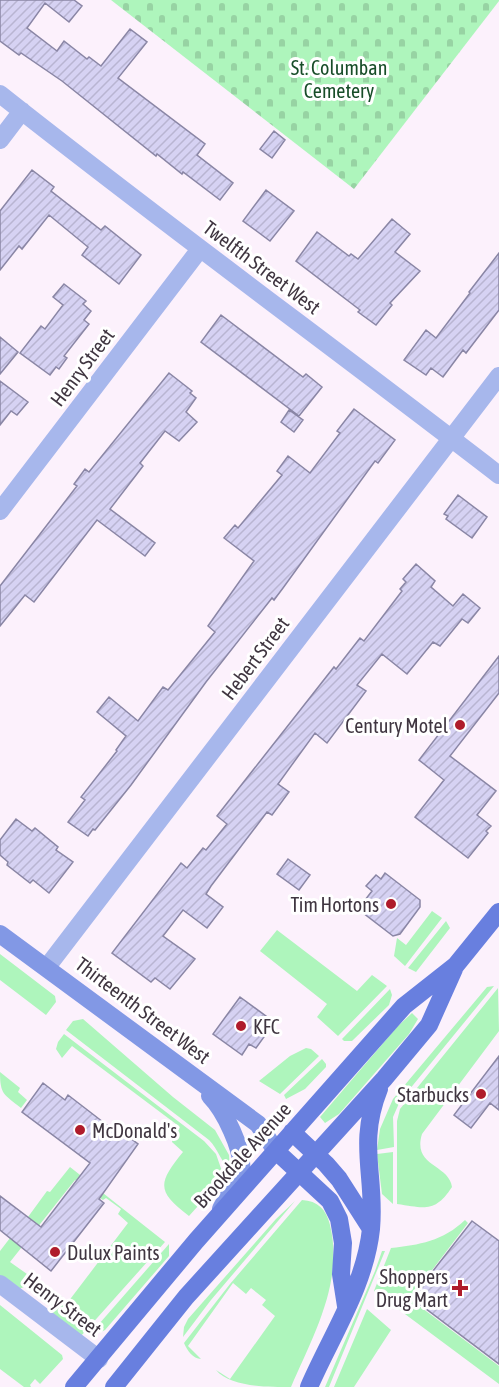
<svg xmlns="http://www.w3.org/2000/svg" width="499" height="1387" viewBox="0 0 499 1387" font-family="'Asap Condensed',sans-serif">
<defs>
<pattern id="cemetery-stones" width="16" height="16" patternUnits="userSpaceOnUse" patternTransform="scale(1.5)"><rect width="16" height="16" fill="#aef5bc"/><path d="M2 7V4a2 2 0 0 1 4 0v3zM10 15v-3a2 2 0 0 1 4 0v3z" fill="#97d3a3"/></pattern>
<pattern id="building-hatch" width="6" height="6" patternUnits="userSpaceOnUse" patternTransform="scale(1.5)"><rect width="6" height="6" fill="#d6d2f3"/><path d="M-1 1l2-2M0 6l6-6M5 7l2-2" fill="none" stroke="#b9b5d2"/></pattern>
</defs>
<rect width="100%" height="100%" fill="#fcf1fc"/>
<path fill="#aef5bc" d="M432 911 442 918 405 966 394 956 397 938 406 945Z
M446 921 450 928 416 972 408 968Z
M277 930 357 991 372 975 387 986 338 1036 317 1017 327 1004 260 951Z
M0 954 55 996 56 1002 46 1015 0 980Z
M494 986 400 1101 393 1117 394 1147 377 1150 380 1129 393 1099 487 987Z
M498 988 499 1031 422 1134C412 1167 449 1164 452 1187 435 1213 425 1208 397 1204V1121L400 1109Z
M390 989 392 995 389 1005 352 1041H344L342 1039Z
M412 1013 418 1019 409 1034 339 1114 325 1123 320 1117 397 1027Z
M83 1019 173 1097 215 1130 229 1155 230 1171C222 1163 218 1149 209 1140L66 1030 73 1021Z
M64 1034 204 1141 216 1154 224 1177 189 1216C156 1191 158 1183 183 1152L172 1142 173 1136 180 1127 72 1046 62 1058 56 1049 58 1042Z
M306 1048 311 1049 319 1056 280 1094 259 1081 290 1056Z
M322 1059 326 1064V1067L305 1089 286 1099 284 1095Z
M0 1072 20 1088 18 1092 27 1100 21 1108C4 1094 0 1095 0 1072Z
M393 1152V1204L382 1194 377 1154Z
M70 1167 165 1242 81 1336 54 1318 51 1304 57 1293 68 1302 128 1223 118 1214 121 1209 106 1198 103 1200 75 1180 10 1262 27 1274 29 1279 24 1287 16 1290 0 1277V1251L10 1238 31 1219 28 1217 47 1191 50 1192Z
M302 1200C318 1201 326 1209 330 1225 344 1282 313 1336 291 1387 267 1387 230 1387 216 1370L230 1379 275 1316 262 1305 266 1300 251 1288 246 1294 233 1283 188 1346 201 1359C193 1359 187 1350 184 1343L230 1284Z
M295 1201 211 1300 183 1337 184 1327 188 1319 276 1219Z
M465 1220 468 1223 410 1299 499 1366V1384L374 1291 391 1248C419 1245 443 1241 465 1220Z
M169 1244V1256L105 1330 90 1337 92 1332Z
M382 1251H385L329 1387H325L375 1271Z
M0 1305 62 1355 63 1359 40 1384 35 1379 30 1385 31 1387H24L0 1369Z
M367 1309 391 1330 354 1387H334Z"/>
<path fill="url(#cemetery-stones)" d="M111 0H499V1L354 189Z"/>
<path fill="url(#building-hatch)" stroke="#8a86a5" stroke-width="1.5" d="M0 0H74L82 6 69 22 45 3 27 28 57 51 64 41 87 59 89 57 101 66 130 29 147 42 118 78 205 144 197 155 233 183 220 200 183 172 182 174 157 154 156 156 62 81 21 53 19 55 0 41Z
M274 131 285 140 272 158 260 149Z
M32 170 54 187 51 191 101 230 105 226 141 255 119 284 82 255 88 247 49 215 22 249 19 246 0 270V211Z
M266 190 294 211 270 241 243 221Z
M392 219 410 234 395 252 420 271 390 303 392 305 376 325 358 312 360 310 296 261 317 232 349 256 351 254 358 259Z
M499 253V310L466 353 463 350 443 377 431 368 426 375 404 360 426 330 436 338 470 293 469 292Z
M64 284 86 301 83 304 91 311 84 320 89 324 64 356 67 358 59 369 56 367 50 375 20 353 41 326 45 329 63 305 53 297Z
M221 315 303 377 306 374 322 387 299 416 201 342Z
M0 337 18 352 0 374Z
M169 373 192 391 190 393 196 398 186 412 197 422 179 441 165 431 140 463 143 466 110 509 155 543 145 556 97 520 34 602 25 595 0 626V586L77 486 74 484 85 469 89 472Z
M0 381 28 402 17 415 11 411 0 425Z
M354 409 395 440 378 463 375 461 283 588 274 600 272 598 206 682 131 785 95 830 93 829 88 836 68 822 85 800 81 797 117 751 116 750 126 736 97 712 109 697 138 721 163 687 168 690 215 632 208 626 254 561 224 538 235 525 238 528 282 475 277 471 288 456 310 473 340 433 337 431Z
M289 410 303 420 294 432 281 422Z
M458 495 487 517 472 538 446 519 448 516 444 514Z
M416 564 435 581 431 587 453 606 463 594 480 608 468 623 462 619 440 646 433 642 407 674 382 654 357 685 366 691 327 743 315 733 278 784 289 792 272 815 267 812 211 886 206 894 223 907 207 928 183 910 163 936 195 959 170 989 155 978 151 982 112 953 181 863 187 868 203 848 206 850 227 824 217 816 334 667 336 669 360 638 364 641 402 591 400 589 406 582 403 579Z
M499 656V693L450 756 496 791 477 815 491 826 486 831 488 833 468 858 415 817 444 780 419 760Z
M16 819 32 831 35 828 58 847 56 850 73 862 49 893 33 880 30 883 7 865 8 862 0 855V840Z
M288 859 310 875 299 890 277 874Z
M385 873 420 900V907L400 934 393 936 358 909 372 891 366 886 376 875 381 879Z
M240 997 270 1019 259 1033 264 1037 256 1048 249 1044 242 1055 213 1034Z
M499 1056V1110L490 1103 471 1128 454 1115Z
M43 1083 65 1100 68 1095 116 1132 118 1129 138 1144 99 1199 104 1203 51 1271 0 1230V1196L41 1227 90 1163 22 1112Z
M472 1221 499 1241V1364L413 1299 430 1277 429 1276Z"/>
<g fill="none" stroke-linecap="round" stroke-linejoin="round">
<path stroke="#a7b7ec" stroke-width="18" d="M0 94C164 224 333 347 499 475
M0 140 22 111
M0 511 200 249
M47 967 499 376
M0 1284 99 1359"/>
<path stroke="#8298e5" stroke-width="18" d="M0 934 258 1124 276 1151
M210 1096C224 1110 244 1150 241 1170 239 1180 226 1199 221 1209"/>
<path stroke="#687fdf" stroke-width="18" d="M292 1132 326 1164 339 1179 371 1229
M276 1151 330 1201 339 1219 343 1243 341 1274 346 1306
M74 1387 196 1241 404 1006 456 965 499 912
M114 1387 186 1297 384 1079 429 1025 454 969
M309 1387C331 1336 365 1286 371 1229 376 1176 357 1144 379 1089"/>
</g>
<g fill="#af1c2b" stroke="#fff" stroke-width="2">
<circle cx="460" cy="725" r="6"/>
<circle cx="391" cy="904" r="6"/>
<circle cx="241" cy="1026" r="6"/>
<circle cx="481" cy="1094" r="6"/>
<circle cx="80" cy="1130" r="6"/>
<circle cx="55" cy="1252" r="6"/>
<path d="M457 1279h6v6h6v6h-6v6h-6v-6h-6v-6h6z"/>
</g>
<g text-anchor="middle" dominant-baseline="central" stroke-width="6" stroke-linejoin="round" paint-order="stroke">
<g font-size="20" fill="#174d28" stroke="#fff">
<text x="339" y="67">St. Columban<tspan x="339" dy="23">Cemetery</tspan></text>
</g>
<g font-size="20" fill="#403641" stroke="#fff">
<text transform="translate(262 267) rotate(37)">Twelfth Street West</text>
<text transform="translate(82 367) rotate(-53)">Henry Street</text>
<text transform="translate(255 658) rotate(-53)">Hebert Street</text>
<text transform="translate(143 1010) rotate(37)">Thirteenth Street West</text>
<text transform="translate(242 1155) rotate(-48)">Brookdale Avenue</text>
<text transform="translate(63 1304) rotate(37)">Henry Street</text>
</g>
<g font-size="20" fill="#403641" stroke="#fff" text-anchor="end">
<text x="448" y="725">Century Motel</text>
<text x="379" y="904">Tim Hortons</text>
<text x="253" y="1026" text-anchor="start">KFC</text>
<text x="469" y="1094">Starbucks</text>
<text x="92" y="1130" text-anchor="start">McDonald's</text>
<text x="67" y="1252" text-anchor="start">Dulux Paints</text>
<text x="448" y="1276">Shoppers<tspan x="448" dy="23">Drug Mart</tspan></text>
</g>
</g>
</svg>
